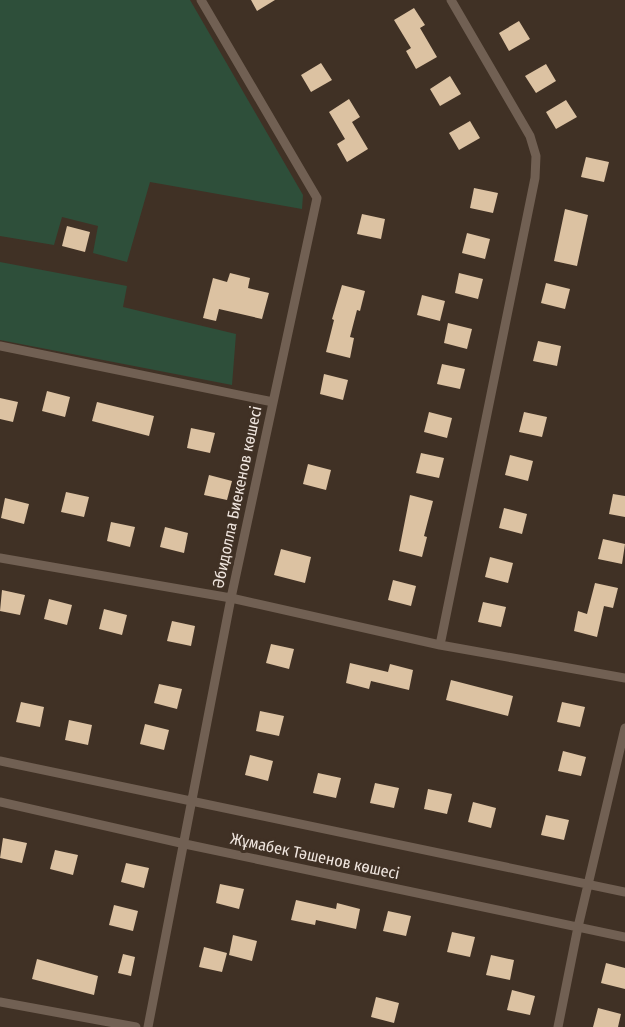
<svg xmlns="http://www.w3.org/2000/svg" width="625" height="1027" viewBox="0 0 625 1027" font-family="'Fira Sans Condensed',sans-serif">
<rect width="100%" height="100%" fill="#403125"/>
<path fill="#2e4f3a" d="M0 0H190L303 195 302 209 150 182 127 262 93 253 98 226 62 217 54 245 0 236Z
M0 262 127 286 123 307 236 334 232 385 0 340Z"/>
<path fill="#dcc2a2" d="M251 0H275L257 11Z
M414 8 425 25 420 28 437 57 416 69 406 51 411 48 394 20Z
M519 21 530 39 509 51 499 33Z
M321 63 332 80 311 92 301 75Z
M546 64 556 81 536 93 525 76Z
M450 76 461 94 440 106 430 89Z
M349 99 360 117 352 122 368 149 347 162 337 144 345 139 329 112Z
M566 100 577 117 556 129 546 112Z
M470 121 480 138 459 150 449 133Z
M586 157 609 162 604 182 581 177Z
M474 188 498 193 493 213 470 208Z
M565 209 588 215 577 266 554 261Z
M362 214 385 219 381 239 357 234Z
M67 226 90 232 85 252 62 246Z
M467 233 490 239 485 259 462 253Z
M230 273 250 278 248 288 269 293 262 319 219 309 216 321 203 318 213 278 227 282Z
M459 273 483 279 478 299 455 293Z
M546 283 570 289 565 309 541 303Z
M342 285 365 291 360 311 357 310 350 337 354 338 350 358 326 352 334 320 332 319Z
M422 295 445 301 440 321 417 315Z
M448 323 472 329 467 349 444 343Z
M538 341 561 346 557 366 533 361Z
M442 364 465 369 460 389 437 384Z
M324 374 348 380 343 400 320 394Z
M47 391 70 397 65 417 42 411Z
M0 398 18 402 13 422 0 419Z
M97 402 154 416 149 436 92 421Z
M429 412 452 418 447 438 424 432Z
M524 412 547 417 542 437 519 432Z
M191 428 215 433 210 453 187 448Z
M421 453 444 458 439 478 416 473Z
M510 455 533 461 528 481 505 475Z
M308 464 331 470 326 490 303 484Z
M209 475 232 481 227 500 204 495Z
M66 492 89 497 84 517 61 512Z
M613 494 625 496V517L609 514Z
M410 495 433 501 424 536 427 537 422 557 399 551Z
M5 498 29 504 24 524 1 518Z
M504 508 527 514 522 534 499 528Z
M111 522 135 527 130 547 107 541Z
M165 527 188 533 184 553 160 547Z
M603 539 625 544 622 564 598 559Z
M281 549 311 557 305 583 274 575Z
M490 557 513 563 508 583 485 577Z
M393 580 416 586 411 606 388 600Z
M595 583 618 588 613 608 604 606 597 637 574 631 578 611 587 614Z
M2 590 25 595 20 615 0 611Z
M49 599 72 605 67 625 44 619Z
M483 602 506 607 501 627 478 622Z
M104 609 127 615 122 635 99 629Z
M172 621 195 626 191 646 167 641Z
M271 644 294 649 289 669 266 663Z
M350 663 388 672 390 664 413 670 409 690 371 681 369 689 346 683Z
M451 680 513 696 508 716 446 700Z
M159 684 182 689 177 709 154 703Z
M21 702 44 707 40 727 16 722Z
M562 702 585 707 580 727 557 722Z
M260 711 284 716 279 736 256 731Z
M69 720 92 725 88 745 65 740Z
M145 724 169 730 164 750 140 744Z
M563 751 586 757 581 776 558 771Z
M250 755 273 761 268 781 245 775Z
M318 773 341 778 336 798 313 793Z
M375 783 399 788 394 808 370 803Z
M428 789 452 794 447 814 424 809Z
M473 802 496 808 491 828 468 822Z
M546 815 569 820 564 840 541 835Z
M3 838 27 843 22 863 0 858Z
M55 850 78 855 73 875 50 869Z
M126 863 149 868 144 888 121 882Z
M220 884 244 889 239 909 216 903Z
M296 900 336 909 337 903 360 909 356 929 316 920 315 925 291 920Z
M114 905 138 911 133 931 109 925Z
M388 911 411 916 406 936 383 931Z
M452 932 475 937 470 957 447 952Z
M233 935 257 941 252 961 229 955Z
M204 947 227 953 222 972 199 967Z
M123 954 135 957 131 976 118 973Z
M491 955 514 960 510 980 486 975Z
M37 959 98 976 94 995 32 979Z
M606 963 625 968V989L601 983Z
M512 990 535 996 530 1015 507 1010Z
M376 997 399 1003 394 1023 371 1017Z
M598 1008 621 1014 618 1027H593Z"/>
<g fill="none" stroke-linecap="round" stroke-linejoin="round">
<path stroke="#716053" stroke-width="9" d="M0 346 273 402
M0 558 231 598 440 645 625 678
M440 645 535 178 536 156 530 136 451 0
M0 761 625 892
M0 802 185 844 625 937
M0 1002 136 1027
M148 1027 231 598 317 198 201 0
M558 1027 578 927 625 728"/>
</g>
<g text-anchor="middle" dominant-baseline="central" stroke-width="6" stroke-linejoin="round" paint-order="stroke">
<g font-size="16" fill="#f0e6df" stroke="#403125">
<text transform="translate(237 497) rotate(-78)">Әбидолла Биекенов көшесі</text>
<text transform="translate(315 856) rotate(12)">Жұмабек Тәшенов көшесі</text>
</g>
</g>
</svg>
